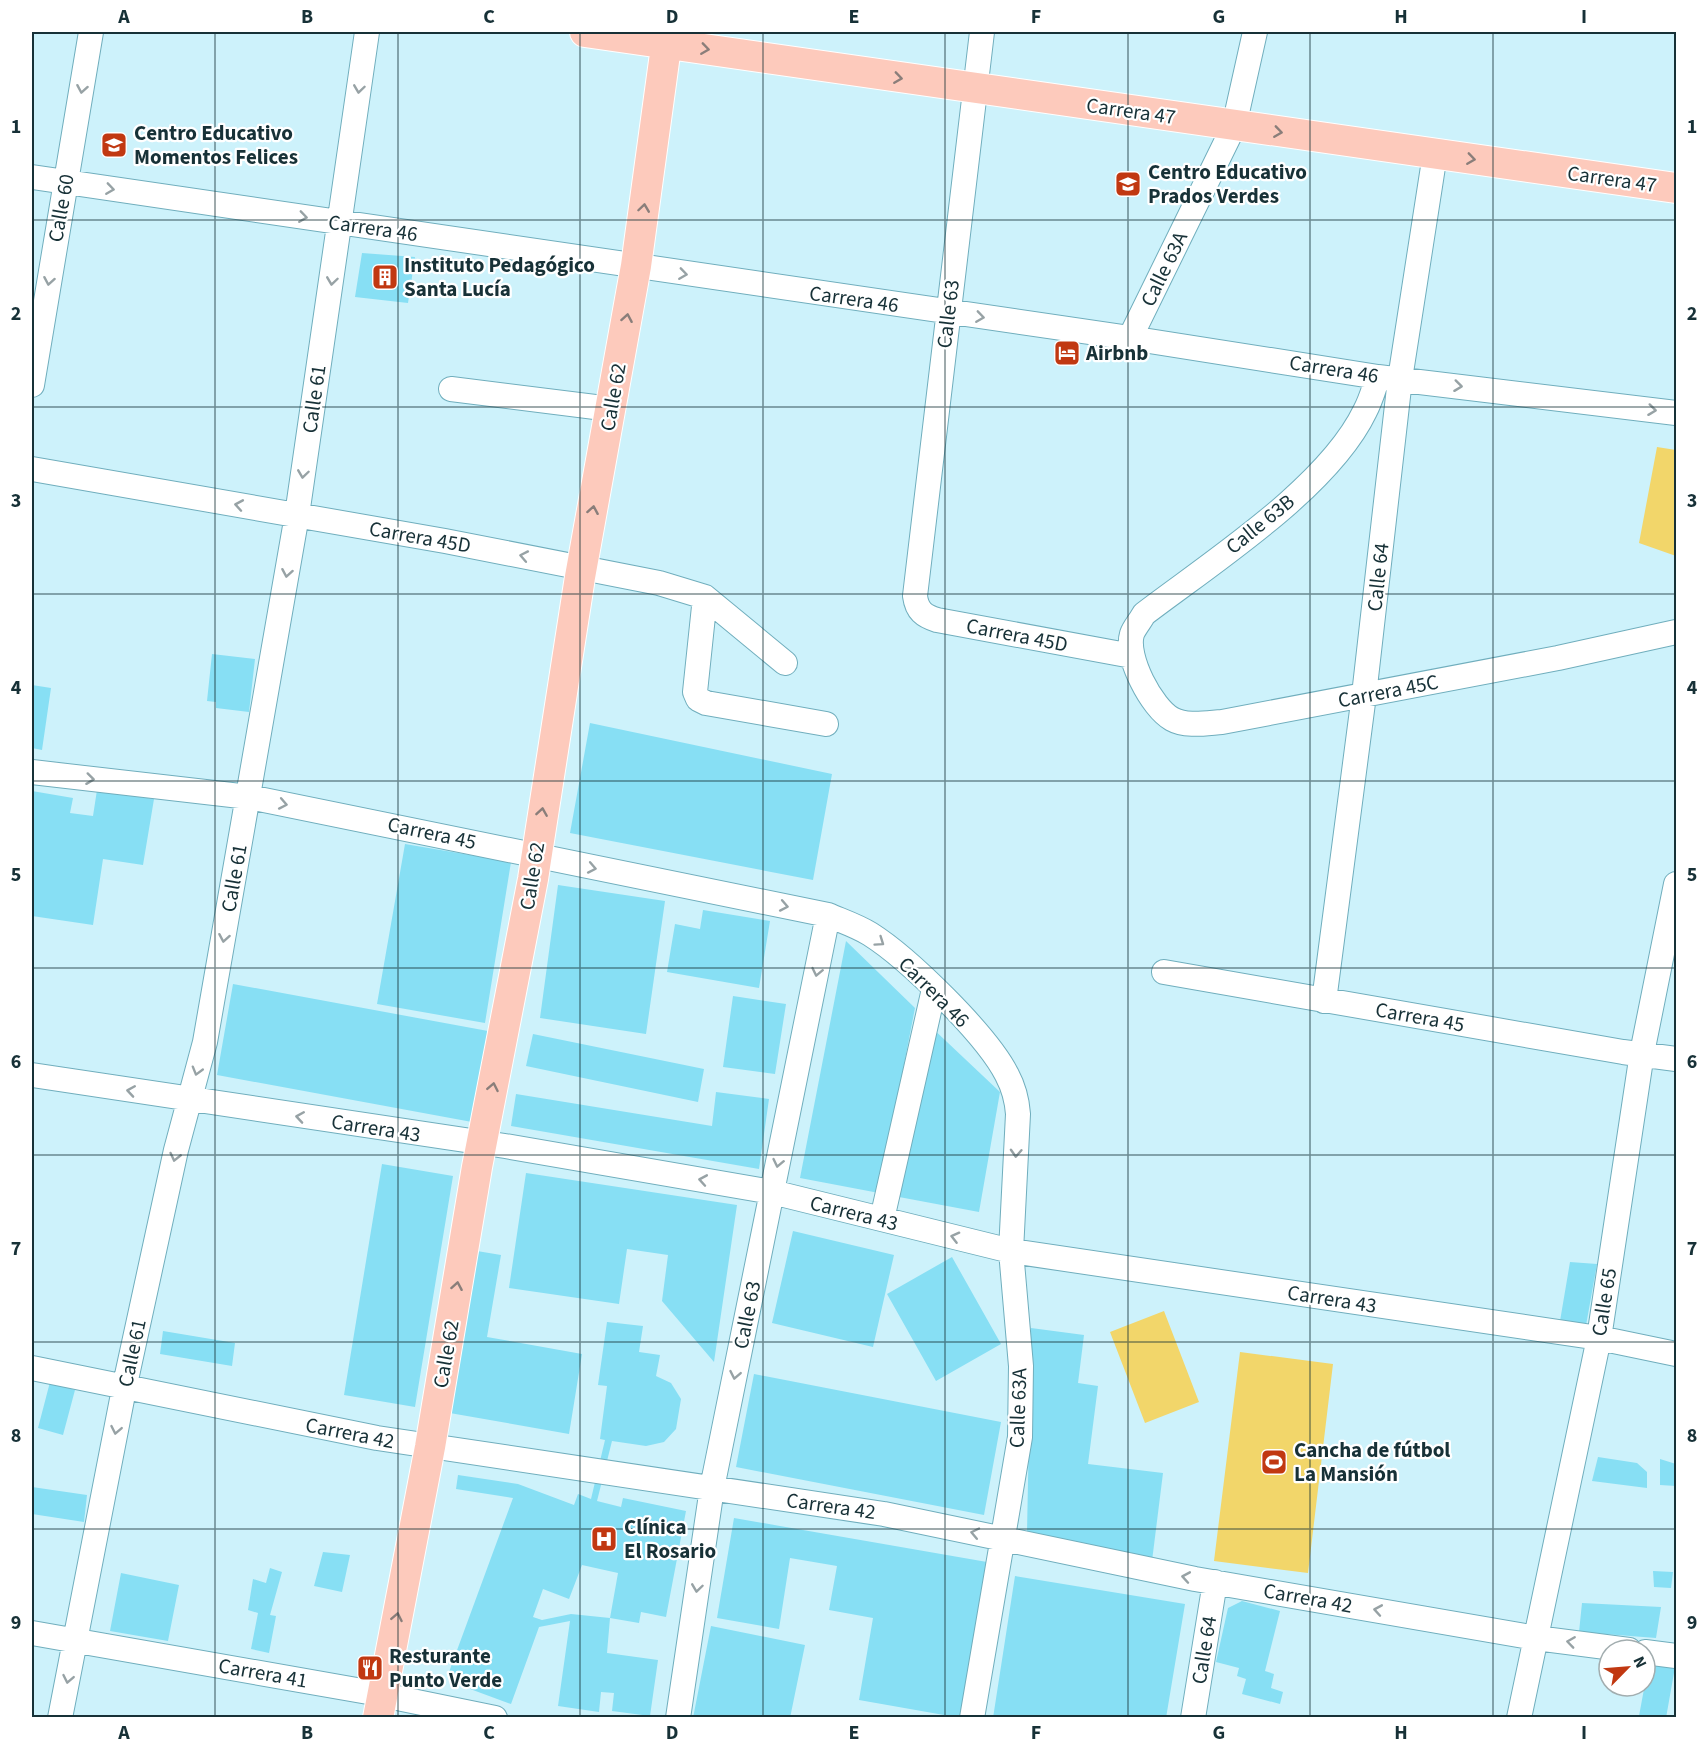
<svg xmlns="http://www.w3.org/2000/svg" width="1708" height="1749" viewBox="0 0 1708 1749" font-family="'Source Sans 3',sans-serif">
<rect width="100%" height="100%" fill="#cdf2fb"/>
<path fill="#f2d66a" d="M1657 447 1676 450V556L1639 543Z
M1164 1311 1199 1402 1145 1423 1110 1332Z
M1240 1352 1333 1364 1308 1573 1214 1561Z"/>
<path fill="#87dff4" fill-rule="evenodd" d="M362 253 415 257 408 303 355 297Z
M212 654 255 659 249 712 216 708V702L207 701Z
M32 685 51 688 42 750 32 748Z
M590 723 832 774 813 880 570 833Z
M97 790 154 799 143 865 103 859 93 925 32 916V791L73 798 70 813 93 816Z
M405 844 511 862 485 1023 377 1004Z
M558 885 665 901 646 1034 540 1018Z
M703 910 770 921 759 988 667 972 675 924 700 929Z
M846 941 915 1008 879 1193 800 1178Z
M233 984 488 1031 472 1122 217 1075Z
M733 996 786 1004 775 1074 723 1067Z
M929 1025 1000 1092 979 1212 899 1197Z
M533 1034 704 1069 698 1102 526 1066Z
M716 1092 769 1099 759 1169 511 1126 516 1094 712 1126Z
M382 1164 453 1176 415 1407 344 1395Z
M526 1173 737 1205 714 1362 662 1301 668 1255 627 1249 619 1304 509 1288Z
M793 1231 894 1255 873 1347 772 1323Z
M471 1250 501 1255 487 1337 582 1354 569 1434 444 1412Z
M952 1257 1001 1344 936 1381 887 1294Z
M1570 1262 1597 1264 1585 1331 1559 1327Z
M607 1322 643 1326 639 1352 660 1355 656 1376 671 1383 681 1399 676 1429 664 1442 646 1446 612 1441 597 1501 621 1507 623 1498 686 1511 666 1617 641 1612 639 1623 610 1618 607 1653 658 1660 650 1716 612 1711 614 1693 601 1692 599 1712 558 1706 570 1621 539 1627 511 1704 462 1686 465 1678 449 1672 513 1498 456 1489 458 1475 518 1484 574 1505 578 1494 591 1499 605 1440 600 1439 607 1386 598 1385ZM582 1565 618 1573 610 1618 571 1614 542 1620 533 1617 543 1589 569 1599Z
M1031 1328 1084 1335 1078 1383 1098 1386 1088 1464 1163 1473 1152 1561 1027 1533Z
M163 1331 235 1343 232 1366 160 1354Z
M754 1374 1001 1422 984 1515 736 1467Z
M50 1382 75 1390 63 1435 38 1428Z
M1598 1457 1637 1463 1647 1472V1488L1592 1481Z
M1660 1459 1676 1464V1486L1660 1485Z
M32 1487 87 1495 84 1522 32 1514Z
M734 1518 987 1562 961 1718 859 1700 873 1618 829 1610 837 1566 790 1558 779 1629 717 1618Z
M323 1552 350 1555 342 1592 314 1586Z
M270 1568 282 1572 270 1615 276 1616 269 1653 251 1649 258 1613 248 1610 253 1579 266 1583Z
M1653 1571 1673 1572 1671 1588 1654 1587Z
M121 1573 179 1585 168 1641 110 1631Z
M1015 1576 1185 1604 1166 1718H993Z
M1242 1601 1280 1611 1265 1671 1274 1674 1271 1688 1283 1692 1280 1704 1242 1694 1246 1679 1237 1676 1239 1668 1216 1662 1228 1608Z
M1582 1603 1661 1607 1656 1638 1579 1632Z
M711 1626 805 1645 790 1718H693Z
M1649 1662 1675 1667 1666 1718 1639 1716Z"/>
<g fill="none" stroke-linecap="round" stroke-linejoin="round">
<defs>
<path id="minor" d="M982 32 915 596C917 611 924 616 937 620L1132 656
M32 177 1130 338 1378 377 1676 413
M1130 338 1234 126 1255 32
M1378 377C1374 388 1371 400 1365 411 1328 488 1212 562 1144 614 1141 620 1134 628 1132 634 1125 657 1152 708 1172 719 1186 727 1207 723 1222 722L1558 658 1676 632
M32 385 91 32
M451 389 611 409
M32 469 445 541 659 583 705 597 785 663
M705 597 695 692 698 699 706 703 826 724
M32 772 249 797 828 915C842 921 857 926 870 934 908 958 987 1035 1007 1075 1014 1088 1017 1100 1018 1114L1011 1251 1021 1366 1020 1437 972 1718
M1164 972 1623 1052 1676 1059
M1324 1001 1364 695 1400 379 1435 154
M32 1075 505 1146 772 1192 1011 1251 1599 1338 1676 1354
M882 1219 934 989
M32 1368 377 1438 884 1514 1195 1579 1536 1638 1629 1650
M32 1633 368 1692 495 1718
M1645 1652 1676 1656
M60 1718 124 1389 176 1150 205 1042 297 515 367 32
M678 1718 712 1488 828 915
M1193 1718 1215 1582
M1519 1718 1599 1338 1642 1053 1676 884"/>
<path id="major" d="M585 32 1676 188
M378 1718 430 1447 477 1167 533 879 580 577 636 266 668 32"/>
</defs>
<use href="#minor" stroke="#70aebd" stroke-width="26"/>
<use href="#major" stroke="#fff" stroke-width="32"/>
<use href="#minor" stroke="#fff" stroke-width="24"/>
<use href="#major" stroke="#fdcabc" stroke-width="30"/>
</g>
<defs><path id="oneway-chevron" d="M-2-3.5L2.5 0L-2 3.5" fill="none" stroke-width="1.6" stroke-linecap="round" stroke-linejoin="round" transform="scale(1.5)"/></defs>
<g stroke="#8a7e7a">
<use href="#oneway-chevron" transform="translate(705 49) rotate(8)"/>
<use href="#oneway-chevron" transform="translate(898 78) rotate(8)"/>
<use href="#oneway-chevron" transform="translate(1278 132) rotate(8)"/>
<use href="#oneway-chevron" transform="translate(1471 159) rotate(8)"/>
<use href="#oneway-chevron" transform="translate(644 208) rotate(-82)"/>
<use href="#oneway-chevron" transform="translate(627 318) rotate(-80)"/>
<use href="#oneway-chevron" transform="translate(593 510) rotate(-80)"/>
<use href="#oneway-chevron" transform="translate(542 812) rotate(-81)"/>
<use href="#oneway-chevron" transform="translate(493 1087) rotate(-79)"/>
<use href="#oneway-chevron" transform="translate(457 1286) rotate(-80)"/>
<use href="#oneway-chevron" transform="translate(397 1617) rotate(-79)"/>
</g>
<g stroke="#97a2a5">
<use href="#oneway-chevron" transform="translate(82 89) rotate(100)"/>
<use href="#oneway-chevron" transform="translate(359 89) rotate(98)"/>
<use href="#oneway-chevron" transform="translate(110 189) rotate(8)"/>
<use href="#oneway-chevron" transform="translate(303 217) rotate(8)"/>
<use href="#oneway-chevron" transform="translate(683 274) rotate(8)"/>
<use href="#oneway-chevron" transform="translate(49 281) rotate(100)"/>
<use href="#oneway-chevron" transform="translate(332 281) rotate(98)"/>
<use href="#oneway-chevron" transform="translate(980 317) rotate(8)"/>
<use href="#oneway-chevron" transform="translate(1458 386) rotate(7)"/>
<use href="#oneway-chevron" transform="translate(1652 410) rotate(7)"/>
<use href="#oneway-chevron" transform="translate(303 474) rotate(98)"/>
<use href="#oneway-chevron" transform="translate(239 505) rotate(-170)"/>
<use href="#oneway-chevron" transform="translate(524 556) rotate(-169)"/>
<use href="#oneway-chevron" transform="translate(287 573) rotate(100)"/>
<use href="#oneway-chevron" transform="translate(90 779) rotate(7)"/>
<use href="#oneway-chevron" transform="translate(283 804) rotate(11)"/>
<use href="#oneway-chevron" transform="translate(592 868) rotate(11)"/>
<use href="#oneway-chevron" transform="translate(784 906) rotate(11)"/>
<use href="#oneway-chevron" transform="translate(224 938) rotate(100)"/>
<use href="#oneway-chevron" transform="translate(880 942) rotate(35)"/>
<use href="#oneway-chevron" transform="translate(817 972) rotate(102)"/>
<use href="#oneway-chevron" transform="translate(197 1071) rotate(106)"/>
<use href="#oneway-chevron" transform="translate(131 1091) rotate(-171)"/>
<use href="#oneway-chevron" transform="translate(300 1117) rotate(-171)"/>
<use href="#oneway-chevron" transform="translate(1016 1153) rotate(93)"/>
<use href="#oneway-chevron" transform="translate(175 1157) rotate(103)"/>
<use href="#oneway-chevron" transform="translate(778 1163) rotate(102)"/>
<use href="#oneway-chevron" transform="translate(703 1180) rotate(-170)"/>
<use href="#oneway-chevron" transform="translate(955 1237) rotate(-166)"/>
<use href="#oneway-chevron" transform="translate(735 1375) rotate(101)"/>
<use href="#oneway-chevron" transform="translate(116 1430) rotate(101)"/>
<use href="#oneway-chevron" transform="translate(975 1533) rotate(-168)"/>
<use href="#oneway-chevron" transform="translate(1186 1577) rotate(-170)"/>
<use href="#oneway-chevron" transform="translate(697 1588) rotate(98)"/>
<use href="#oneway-chevron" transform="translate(1378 1610) rotate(-170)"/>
<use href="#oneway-chevron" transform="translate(1571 1642) rotate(-172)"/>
<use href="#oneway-chevron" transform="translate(68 1679) rotate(101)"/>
</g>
<path fill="none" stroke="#173137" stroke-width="1.5" stroke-opacity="0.55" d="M215 32V1718M398 32V1718M580 32V1718M763 32V1718M945 32V1718M1128 32V1718M1310 32V1718M1493 32V1718M32 220H1676M32 407H1676M32 594H1676M32 781H1676M32 968H1676M32 1155H1676M32 1342H1676M32 1529H1676"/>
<defs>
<symbol id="school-square" viewBox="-11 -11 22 22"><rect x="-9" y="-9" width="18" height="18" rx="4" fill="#c13811" stroke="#fff"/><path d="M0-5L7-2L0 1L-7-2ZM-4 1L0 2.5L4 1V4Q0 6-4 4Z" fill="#fff"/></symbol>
<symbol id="building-square" viewBox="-11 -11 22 22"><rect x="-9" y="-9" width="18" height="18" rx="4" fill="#c13811" stroke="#fff"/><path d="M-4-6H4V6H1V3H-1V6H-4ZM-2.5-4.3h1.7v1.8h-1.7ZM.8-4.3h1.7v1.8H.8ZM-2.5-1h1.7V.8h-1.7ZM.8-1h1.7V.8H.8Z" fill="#fff"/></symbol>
<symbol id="hotel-square" viewBox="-11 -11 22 22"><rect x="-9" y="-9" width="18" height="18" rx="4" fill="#c13811" stroke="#fff"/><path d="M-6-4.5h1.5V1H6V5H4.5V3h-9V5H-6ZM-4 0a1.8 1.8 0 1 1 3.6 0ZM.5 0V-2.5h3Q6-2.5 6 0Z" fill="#fff"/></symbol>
<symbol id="stadium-square" viewBox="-11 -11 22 22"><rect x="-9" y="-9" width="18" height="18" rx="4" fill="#c13811" stroke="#fff"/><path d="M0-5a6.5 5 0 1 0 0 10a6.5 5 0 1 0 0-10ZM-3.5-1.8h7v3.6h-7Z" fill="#fff"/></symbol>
<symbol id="hospital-square" viewBox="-11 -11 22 22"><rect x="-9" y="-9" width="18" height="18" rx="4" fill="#c13811" stroke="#fff"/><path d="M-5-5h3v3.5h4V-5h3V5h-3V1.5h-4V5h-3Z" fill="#fff"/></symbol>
<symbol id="restaurant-square" viewBox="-11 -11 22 22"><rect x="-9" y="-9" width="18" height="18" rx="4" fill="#c13811" stroke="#fff"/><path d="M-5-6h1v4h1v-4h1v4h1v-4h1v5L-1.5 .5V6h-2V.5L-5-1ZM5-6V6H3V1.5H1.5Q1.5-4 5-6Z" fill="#fff"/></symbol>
</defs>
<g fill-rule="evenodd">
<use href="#school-square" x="99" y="130" width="30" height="30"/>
<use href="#school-square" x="1113" y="169" width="30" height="30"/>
<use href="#building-square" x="370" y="262" width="30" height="30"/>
<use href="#hotel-square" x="1052" y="338" width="30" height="30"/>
<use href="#stadium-square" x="1259" y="1447" width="30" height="30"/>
<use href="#hospital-square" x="589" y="1524" width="30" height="30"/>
<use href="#restaurant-square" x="355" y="1653" width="30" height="30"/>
</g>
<g text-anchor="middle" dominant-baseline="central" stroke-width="4.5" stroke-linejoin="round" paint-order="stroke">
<g font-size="21" fill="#173137" stroke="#fff">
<text transform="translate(1131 111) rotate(8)">Carrera 47</text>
<text transform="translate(1612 179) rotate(8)">Carrera 47</text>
<text transform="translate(61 208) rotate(-80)">Calle 60</text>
<text transform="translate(373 228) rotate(8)">Carrera 46</text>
<text transform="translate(1164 269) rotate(-64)">Calle 63A</text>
<text transform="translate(854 299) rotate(8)">Carrera 46</text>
<text transform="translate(948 314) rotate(-83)">Calle 63</text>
<text transform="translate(1334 369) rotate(9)">Carrera 46</text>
<text transform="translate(613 397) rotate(-80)">Calle 62</text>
<text transform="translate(314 399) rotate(-82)">Calle 61</text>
<text transform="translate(1260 524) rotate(-39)">Calle 63B</text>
<text transform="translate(420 537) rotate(10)">Carrera 45D</text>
<text transform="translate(1378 577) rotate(-84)">Calle 64</text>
<text transform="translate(1017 635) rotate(11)">Carrera 45D</text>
<text transform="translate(1388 691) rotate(-11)">Carrera 45C</text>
<text transform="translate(432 833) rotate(12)">Carrera 45</text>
<text transform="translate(532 876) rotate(-81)">Calle 62</text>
<text transform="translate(234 878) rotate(-80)">Calle 61</text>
<text transform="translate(934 992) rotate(45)">Carrera 46</text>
<text transform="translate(1420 1017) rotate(10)">Carrera 45</text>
<text transform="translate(376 1128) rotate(9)">Carrera 43</text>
<text transform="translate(854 1213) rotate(14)">Carrera 43</text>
<text transform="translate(1332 1299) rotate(9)">Carrera 43</text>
<text transform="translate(1604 1302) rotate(-81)">Calle 65</text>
<text transform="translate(747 1315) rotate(-79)">Calle 63</text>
<text transform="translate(132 1353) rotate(-78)">Calle 61</text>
<text transform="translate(446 1354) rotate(-80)">Calle 62</text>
<text transform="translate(1018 1408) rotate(-88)">Calle 63A</text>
<text transform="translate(350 1433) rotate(11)">Carrera 42</text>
<text transform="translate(831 1506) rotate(8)">Carrera 42</text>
<text transform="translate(1308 1598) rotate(10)">Carrera 42</text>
<text transform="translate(1204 1650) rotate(-81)">Calle 64</text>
<text transform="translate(263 1673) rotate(10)">Carrera 41</text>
</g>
<g font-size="21" font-weight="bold" fill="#173137" stroke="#fff" text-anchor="start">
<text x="134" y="133">Centro Educativo<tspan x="134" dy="24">Momentos Felices</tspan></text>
<text x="1148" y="172">Centro Educativo<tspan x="1148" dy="24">Prados Verdes</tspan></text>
<text x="404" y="265">Instituto Pedagógico<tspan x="404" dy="24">Santa Lucía</tspan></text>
<text x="1086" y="353">Airbnb</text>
<text x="1294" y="1450">Cancha de fútbol<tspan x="1294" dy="24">La Mansión</tspan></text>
<text x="624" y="1527">Clínica<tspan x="624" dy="24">El Rosario</tspan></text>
<text x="389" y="1656">Resturante<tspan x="389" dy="24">Punto Verde</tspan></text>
</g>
</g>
<rect width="1708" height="1749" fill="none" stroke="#ffffff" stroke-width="66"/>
<g transform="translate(1627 1668) rotate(65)"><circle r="28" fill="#ffffff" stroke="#a2adaf" stroke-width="1.5"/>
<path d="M0-4.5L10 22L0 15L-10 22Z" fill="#c13811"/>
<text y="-9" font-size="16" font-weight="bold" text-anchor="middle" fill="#173137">N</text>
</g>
<rect x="33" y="33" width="1642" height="1683" fill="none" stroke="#173137" stroke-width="2"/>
<g font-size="20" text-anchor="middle" font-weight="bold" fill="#173137">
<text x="124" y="23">A</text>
<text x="307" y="23">B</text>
<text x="489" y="23">C</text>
<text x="672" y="23">D</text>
<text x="854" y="23">E</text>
<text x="1036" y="23">F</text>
<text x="1219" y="23">G</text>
<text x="1401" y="23">H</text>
<text x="1584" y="23">I</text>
<text x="16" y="133">1</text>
<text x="1692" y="133">1</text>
<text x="16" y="320">2</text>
<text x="1692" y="320">2</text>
<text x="16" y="507">3</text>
<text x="1692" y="507">3</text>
<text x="16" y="694">4</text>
<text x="1692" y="694">4</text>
<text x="16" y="881">5</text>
<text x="1692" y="881">5</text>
<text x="16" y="1068">6</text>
<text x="1692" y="1068">6</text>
<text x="16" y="1255">7</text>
<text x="1692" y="1255">7</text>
<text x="16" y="1442">8</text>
<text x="1692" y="1442">8</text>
<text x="16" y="1629">9</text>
<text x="1692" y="1629">9</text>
<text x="124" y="1739">A</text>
<text x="307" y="1739">B</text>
<text x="489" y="1739">C</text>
<text x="672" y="1739">D</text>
<text x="854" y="1739">E</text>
<text x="1036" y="1739">F</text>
<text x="1219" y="1739">G</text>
<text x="1401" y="1739">H</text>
<text x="1584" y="1739">I</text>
</g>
</svg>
